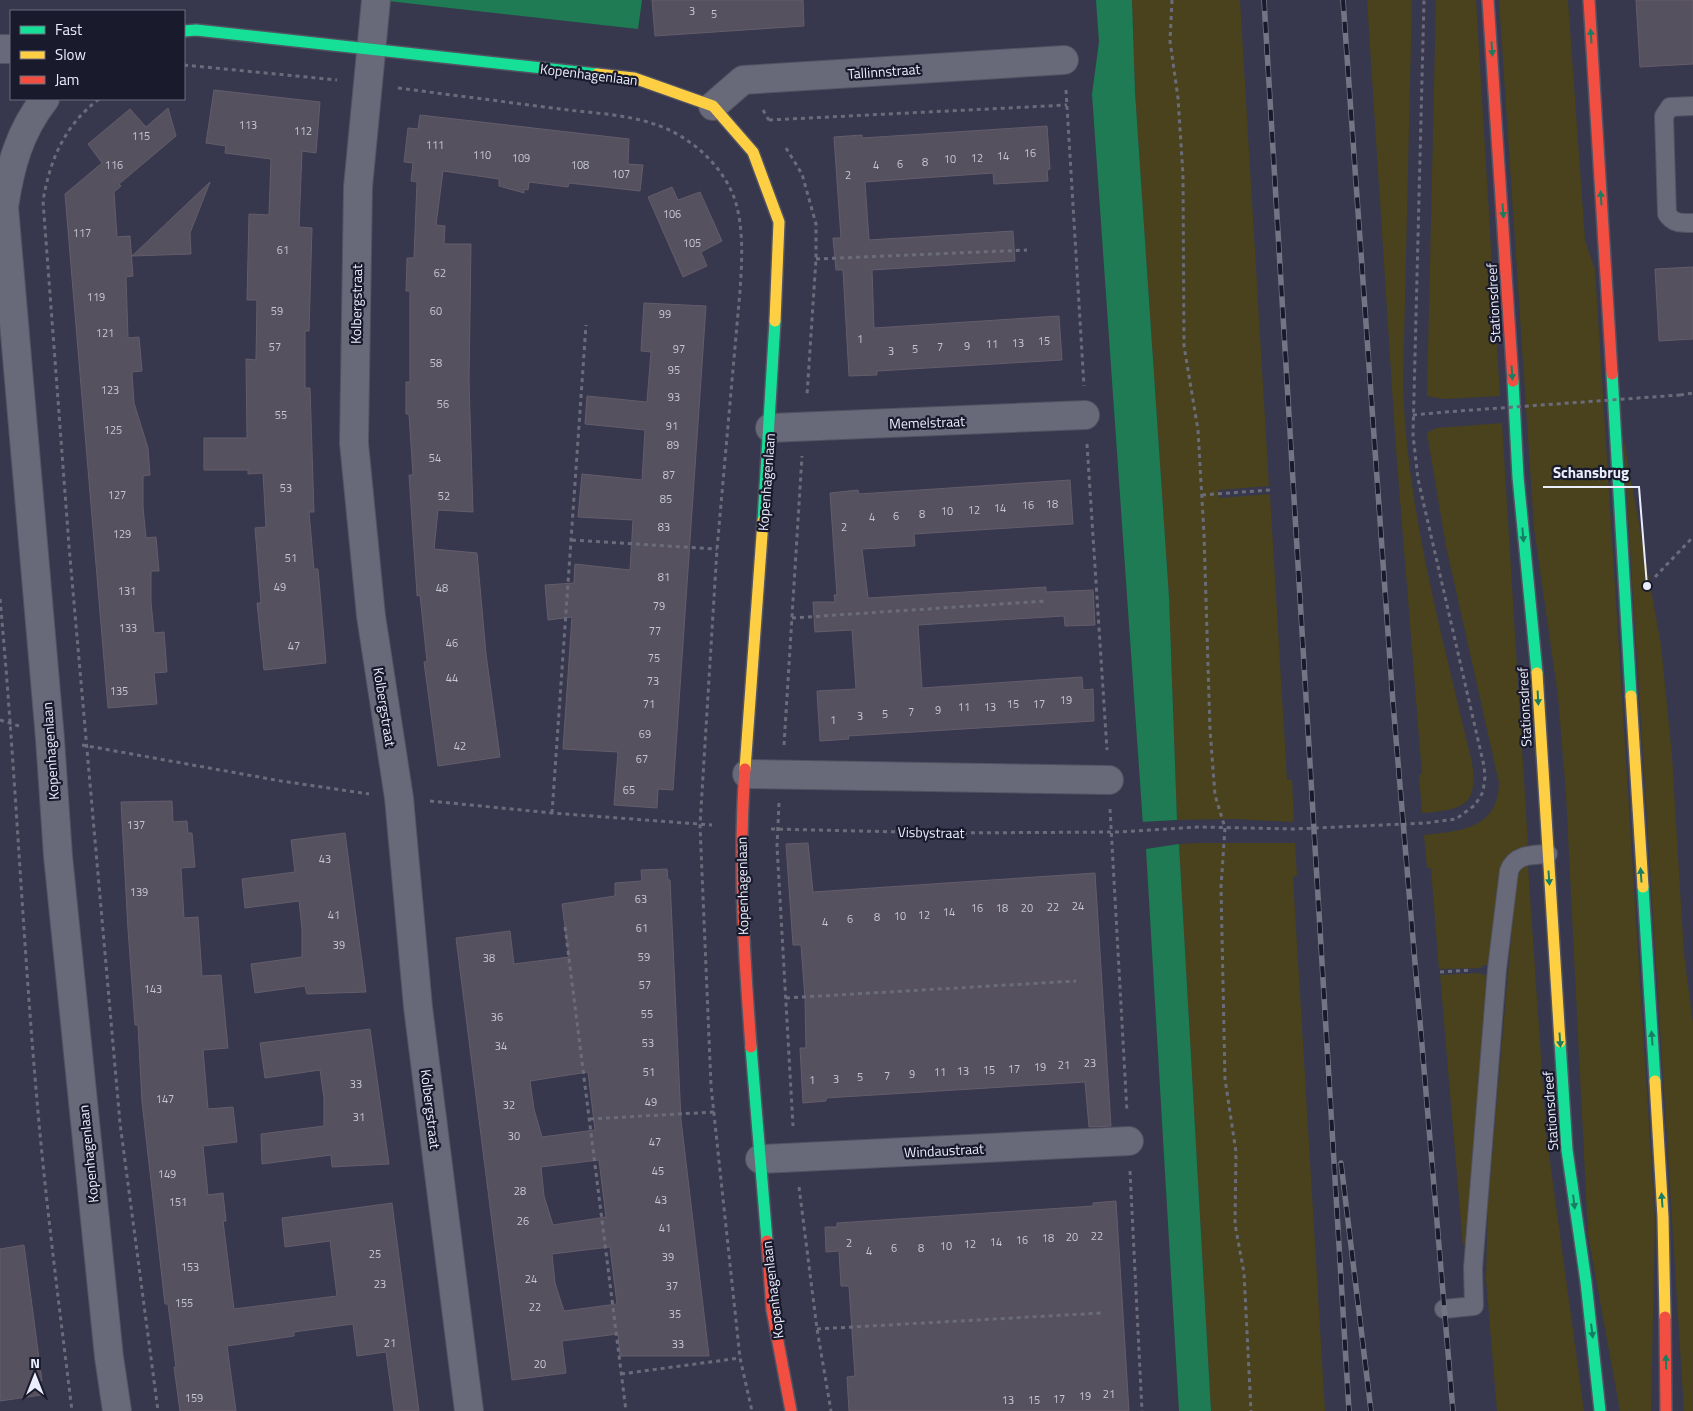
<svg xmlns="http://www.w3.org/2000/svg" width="1693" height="1411" viewBox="0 0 1693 1411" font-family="'Titillium Web',sans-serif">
<rect width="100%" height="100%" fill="#37384d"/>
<path fill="#49421c" d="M1132 0H1240L1269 486 1218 490 1219 498 1270 494 1287 780H1292L1294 822 1234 819 1177 820 1169 597 1135 92Z
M1367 0H1412L1403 384C1407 513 1443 638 1472 763 1479 807 1461 810 1422 813L1419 774H1422L1396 449Z
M1436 0H1476L1500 396 1444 399 1427 396Z
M1499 0H1568L1585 240 1595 270 1655 1220 1651 1411H1620L1588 1235 1566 794 1558 696 1534 528Z
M1502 423 1528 846C1511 854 1508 849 1501 869L1488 965H1482V968L1439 969 1431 868H1427L1424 835C1460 831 1498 829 1499 783L1446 546 1427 433 1436 428Z
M1623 435 1661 645 1672 756 1684 954 1693 1023V1411H1684Z
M1199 843H1295L1297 876 1293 877 1325 1411H1211L1179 844Z
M1522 865H1528L1546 1132 1584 1411H1497L1486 1279 1488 1203 1516 882Z
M1482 973V975H1488L1467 1244 1463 1245 1440 975Z"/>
<path fill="#1e7b53" d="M379 0H642L638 29Z
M1096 0H1132L1135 92 1169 597 1177 820 1143 825 1092 94 1099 42Z
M1179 844 1211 1411H1179L1146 849Z"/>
<path fill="#37384d" d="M1177 820H1179L1177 822 1143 828 1140 826V822Z"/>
<path fill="#56515f" stroke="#645c6b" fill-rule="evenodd" d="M652 0H803L804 26 655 36Z
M1636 0H1693V64L1640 67Z
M214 90 320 102 316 153 302 151 299 227 312 228 309 331H305V388H310L314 512H309L314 569H318L326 663 264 670 257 603H261L255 528 266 527 263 473 248 474V470H204V438H247L246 359 256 360 257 300H247L249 214 269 215 271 159 225 153 226 146 206 143Z
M168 108 176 136 119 184 121 186 114 192 117 237 130 236 133 276 126 277 128 338 139 337 142 371 132 372 134 403 148 448 150 475 143 476V507L146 538 156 537 159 571H151V602L154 633 164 632 167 672 154 673 157 704 108 708 65 194 102 163 88 144 130 109 146 127Z
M420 115 629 139 628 164 643 165 640 191 569 183 568 187 529 182 528 190 524 189V193L499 186V179L443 171 436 225 445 226 444 244H471L469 382 473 512 438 510 434 549 477 553 486 654 500 757 438 766 424 662 427 661 420 595 417 596V594L409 475H413L409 414H406V382H410V291H406L407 258H414L417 182 411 181 413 163 404 162 408 128 418 129Z
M1047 126 1050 169 1047 170 1048 181 994 184 993 173 865 182 869 240 1013 231 1015 261 872 270 874 328 1059 316 1062 360 877 371V375L849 376 843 270H836L833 238H841L834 137 862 135V138Z
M210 182 190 233 191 254 132 256Z
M672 187 678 200 700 192 722 241 701 252 707 266 683 277 648 197Z
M1693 267V339L1659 341 1655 269Z
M644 303 706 306 673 790 658 789 657 808 614 805 618 752 563 749 572 617 548 620 545 585 574 583 575 564 630 570 633 520 578 517 582 474 642 480 645 430 585 424 587 396 647 402 651 352 641 351Z
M1070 480 1073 524 914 534 915 546 862 549 868 598 1046 587V592L1093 590 1095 625 1065 626 1064 616 918 625 922 688 1082 677 1083 690 1093 689 1094 721 848 736 849 739 820 741 817 691 856 689 852 630 815 632 813 602H835L834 595H837L830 493 858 490 859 494Z
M172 801 173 822 187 821 188 833H192L195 867 181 868 184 918 198 917 202 976 221 975 228 1048 203 1050 208 1109 233 1107 237 1142 203 1146 208 1195 223 1193 226 1221H223L234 1309 337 1296 330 1241 285 1247 282 1218 392 1203 419 1411H394L386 1352 357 1356 353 1324 294 1332V1336L227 1346 236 1411H180L174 1367H176L168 1304H165L142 1102 138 1025H135L128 929 121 802Z
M345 833 366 992 307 994 305 986 255 993 251 964 302 957V929L299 901 245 908 242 879 295 872 291 840Z
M808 843 813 892 1095 873 1111 1126 1089 1127 1085 1082 826 1098V1101L803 1103 800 1048H806L805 999 801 945H793L786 844Z
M667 869 668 880H670L681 1120 709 1356H620L618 1334 562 1341 566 1373 512 1380 456 938 510 931 514 964 569 957 562 904 615 896V883L642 881 641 870ZM588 1072 595 1130 542 1137 534 1109 530 1081ZM599 1160 606 1217 553 1225 544 1196 541 1167ZM610 1247 617 1304 564 1311 555 1283 552 1254Z
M370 1029 389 1164 332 1167 331 1155 262 1164 261 1134 324 1126V1098L320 1070 265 1078 260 1043Z
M1116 1201 1129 1411H849L847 1377 855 1376 849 1286H841L839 1251 826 1252 825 1227H837V1223L1093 1206V1203Z
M24 1245 42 1381H39L41 1395 0 1401V1249Z"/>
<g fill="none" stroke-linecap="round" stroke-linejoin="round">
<defs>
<path id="lane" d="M1693 106 1670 107 1664 116 1667 214C1674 224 1681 223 1693 223
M1444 1309 1474 1306 1473 1268 1497 969 1509 871C1515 854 1532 855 1548 854"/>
<path id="street" d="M376 0 358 187 354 443 371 616 399 798 418 1007 469 1411
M0 49H11
M45 99C19 132 10 167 4 207L50 739 58 856 109 1357 117 1411
M713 106 743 80 1064 60
M770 428 1085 415
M747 774 1109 780
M760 1159 1129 1141"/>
<path id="fast" d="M184 31 196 30 597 74
M1612 374 1631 696
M1513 381 1518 477 1537 673
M763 521 775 321
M1643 887 1655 1081
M1560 1042 1567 1150 1586 1282 1600 1411
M751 1047 767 1241"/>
<path id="slow" d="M597 74 634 78 713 106 753 152 779 222 775 321
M1537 673 1560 1042
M1631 696 1643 887
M745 769 763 521
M1655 1081 1663 1217 1665 1317"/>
<path id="jam" d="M1488 0 1513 381
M1589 0 1612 374
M745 769C738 862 744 954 751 1047
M767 1241 772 1310 791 1411
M1665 1317 1666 1411"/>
</defs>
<use href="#lane" stroke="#515362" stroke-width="20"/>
<use href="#street" stroke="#515362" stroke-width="30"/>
<use href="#fast" stroke="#515362" stroke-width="14"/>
<use href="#slow" stroke="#515362" stroke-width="14"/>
<use href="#jam" stroke="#515362" stroke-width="14"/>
<path stroke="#6b6c7b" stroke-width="3" stroke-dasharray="4 4" stroke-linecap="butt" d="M1172 0 1170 41 1178 98 1183 175 1184 346 1198 430 1204 534 1210 730 1215 795 1225 828 1221 887 1225 1079 1236 1152 1235 1224 1244 1273 1251 1411
M184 65 337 80
M398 88C452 95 506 102 560 109 591 113 625 114 654 124 689 135 723 165 735 200 744 229 742 261 740 291L717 549 700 825 711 1086 740 1358 752 1411
M1066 90 1084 386
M99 99C65 125 50 159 43 201L69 546 120 1123 158 1411
M763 110 770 122
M769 120 1067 105
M786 148 802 174 816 224V259L807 395
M816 259 1027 250
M1680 395 1693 393
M1413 415 1445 412
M1087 444 1107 750
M1202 495 1270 490
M572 540 717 549
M1655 577 1693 537
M0 599C15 762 22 926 36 1089 45 1197 59 1304 72 1411
M792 618 1046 601
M0 720 19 726
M82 745 281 781 369 794
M784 745 802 456
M430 801 552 813 712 825
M779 803 777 846 793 1126
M1110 809 1127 1112
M552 813 586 325
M771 829 947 833 1120 832 1198 827 1294 829 1426 823 1456 819 1475 805 1483 792 1485 777 1484 766 1418 479 1413 435 1424 0
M565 927 626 1411
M1440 972 1472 970
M786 998 1076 981
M590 1119 714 1112
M1130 1171 1142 1411
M799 1187 817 1329 831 1411
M817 1329 1101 1313
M621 1374 740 1358"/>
<use href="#lane" stroke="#686a7a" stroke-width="18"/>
<use href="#street" stroke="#686a7a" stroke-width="28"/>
<use href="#fast" stroke="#16e098" stroke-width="11"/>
<use href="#slow" stroke="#ffcf43" stroke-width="11"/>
<use href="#jam" stroke="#f24e42" stroke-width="11"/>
<defs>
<path id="rail" d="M1264 0 1349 1411
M1343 0 1393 703 1453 1411
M1341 1163 1371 1411"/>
</defs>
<use href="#rail" stroke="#737484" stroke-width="5.5"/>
<use href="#rail" stroke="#191a2c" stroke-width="4" stroke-dasharray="11" stroke-linecap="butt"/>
<path stroke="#6b6c7b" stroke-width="3" stroke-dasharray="4 4" stroke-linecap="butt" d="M1445 412 1680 395"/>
</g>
<defs><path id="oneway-solid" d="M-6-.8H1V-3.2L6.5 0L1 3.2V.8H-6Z" transform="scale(1.25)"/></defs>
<g fill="#187d62">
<use href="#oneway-solid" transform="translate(1591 36) rotate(-94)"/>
<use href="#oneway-solid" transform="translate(1492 49) rotate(86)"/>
<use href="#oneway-solid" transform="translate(1601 198) rotate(-94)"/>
<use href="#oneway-solid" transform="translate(1503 211) rotate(86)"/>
<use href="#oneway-solid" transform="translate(1512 373) rotate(87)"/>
<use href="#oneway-solid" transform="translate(1523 535) rotate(85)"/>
<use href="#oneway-solid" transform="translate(1538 698) rotate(87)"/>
<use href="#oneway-solid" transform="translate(1641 875) rotate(-94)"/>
<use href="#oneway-solid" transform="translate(1549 878) rotate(86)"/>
<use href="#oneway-solid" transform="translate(1652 1038) rotate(-94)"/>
<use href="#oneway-solid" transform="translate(1560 1040) rotate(86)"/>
<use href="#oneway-solid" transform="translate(1662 1200) rotate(-94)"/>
<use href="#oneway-solid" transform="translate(1574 1202) rotate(83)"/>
<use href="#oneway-solid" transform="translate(1592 1331) rotate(83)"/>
<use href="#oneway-solid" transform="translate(1666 1362) rotate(-91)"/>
</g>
<g text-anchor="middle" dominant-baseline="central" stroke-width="4.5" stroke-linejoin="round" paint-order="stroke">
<g font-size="11" fill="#c5c6d5">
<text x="692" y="11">3</text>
<text x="714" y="14">5</text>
<text x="248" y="125">113</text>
<text x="303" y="131">112</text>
<text x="141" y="136">115</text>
<text x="435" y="145">111</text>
<text x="1030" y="153">16</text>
<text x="482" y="155">110</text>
<text x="1003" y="156">14</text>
<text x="521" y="158">109</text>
<text x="977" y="158">12</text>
<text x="950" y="159">10</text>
<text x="925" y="162">8</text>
<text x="900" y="164">6</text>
<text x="114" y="165">116</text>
<text x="580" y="165">108</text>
<text x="876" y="165">4</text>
<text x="621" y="174">107</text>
<text x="848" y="175">2</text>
<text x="672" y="214">106</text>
<text x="82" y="233">117</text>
<text x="692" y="243">105</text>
<text x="283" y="250">61</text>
<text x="440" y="273">62</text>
<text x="96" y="297">119</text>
<text x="277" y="311">59</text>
<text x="436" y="311">60</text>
<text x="665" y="314">99</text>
<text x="105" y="333">121</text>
<text x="860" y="339">1</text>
<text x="1044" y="341">15</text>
<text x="1018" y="343">13</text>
<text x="992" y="344">11</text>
<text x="967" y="346">9</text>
<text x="275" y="347">57</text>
<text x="940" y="347">7</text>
<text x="679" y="349">97</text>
<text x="915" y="349">5</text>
<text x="891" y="351">3</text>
<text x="436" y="363">58</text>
<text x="674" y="370">95</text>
<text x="110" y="390">123</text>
<text x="674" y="397">93</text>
<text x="443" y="404">56</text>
<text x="281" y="415">55</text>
<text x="672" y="426">91</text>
<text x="113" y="430">125</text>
<text x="673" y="445">89</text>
<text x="435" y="458">54</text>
<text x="669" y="475">87</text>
<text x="286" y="488">53</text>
<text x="117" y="495">127</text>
<text x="444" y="496">52</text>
<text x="666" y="499">85</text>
<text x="1052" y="504">18</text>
<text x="1028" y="505">16</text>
<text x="1000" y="508">14</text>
<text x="974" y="510">12</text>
<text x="947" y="511">10</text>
<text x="922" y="514">8</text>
<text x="896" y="516">6</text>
<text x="872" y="517">4</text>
<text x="664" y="527">83</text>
<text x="844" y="527">2</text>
<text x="122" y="534">129</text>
<text x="291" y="558">51</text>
<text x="664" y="577">81</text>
<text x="280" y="587">49</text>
<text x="442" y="588">48</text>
<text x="127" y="591">131</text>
<text x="659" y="606">79</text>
<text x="128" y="628">133</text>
<text x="655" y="631">77</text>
<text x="452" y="643">46</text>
<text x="294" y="646">47</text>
<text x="654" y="658">75</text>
<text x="452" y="678">44</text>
<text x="653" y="681">73</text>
<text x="119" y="691">135</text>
<text x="1066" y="700">19</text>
<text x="649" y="704">71</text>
<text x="1013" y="704">15</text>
<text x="1039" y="704">17</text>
<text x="964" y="707">11</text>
<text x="990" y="707">13</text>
<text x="938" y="710">9</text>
<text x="911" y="712">7</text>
<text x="885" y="714">5</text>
<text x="860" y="716">3</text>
<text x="833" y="720">1</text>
<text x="645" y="734">69</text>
<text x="460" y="746">42</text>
<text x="642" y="759">67</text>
<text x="629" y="790">65</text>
<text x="136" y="825">137</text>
<text x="325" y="859">43</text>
<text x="139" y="892">139</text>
<text x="641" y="899">63</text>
<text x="1078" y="906">24</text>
<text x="1053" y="907">22</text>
<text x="977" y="908">16</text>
<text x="1002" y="908">18</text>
<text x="1027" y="908">20</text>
<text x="949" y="912">14</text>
<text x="334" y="915">41</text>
<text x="924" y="915">12</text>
<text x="900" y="916">10</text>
<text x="877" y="917">8</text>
<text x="850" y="919">6</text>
<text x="825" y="922">4</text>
<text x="642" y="928">61</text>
<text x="339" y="945">39</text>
<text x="644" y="957">59</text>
<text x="489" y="958">38</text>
<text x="645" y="985">57</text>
<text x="153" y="989">143</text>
<text x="647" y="1014">55</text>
<text x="497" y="1017">36</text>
<text x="648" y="1043">53</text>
<text x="501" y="1046">34</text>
<text x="1090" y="1063">23</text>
<text x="1064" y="1065">21</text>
<text x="1040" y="1067">19</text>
<text x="1014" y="1069">17</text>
<text x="989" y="1070">15</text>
<text x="963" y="1071">13</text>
<text x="649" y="1072">51</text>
<text x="940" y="1072">11</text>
<text x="912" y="1074">9</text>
<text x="887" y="1076">7</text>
<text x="860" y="1077">5</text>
<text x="836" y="1079">3</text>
<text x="812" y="1080">1</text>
<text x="356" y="1084">33</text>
<text x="165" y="1099">147</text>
<text x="651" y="1102">49</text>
<text x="509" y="1105">32</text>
<text x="359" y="1117">31</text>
<text x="514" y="1136">30</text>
<text x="655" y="1142">47</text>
<text x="658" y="1171">45</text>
<text x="167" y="1174">149</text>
<text x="520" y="1191">28</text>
<text x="661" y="1200">43</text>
<text x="178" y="1202">151</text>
<text x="523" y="1221">26</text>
<text x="665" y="1228">41</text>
<text x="1097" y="1236">22</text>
<text x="1072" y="1237">20</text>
<text x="1048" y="1238">18</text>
<text x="1022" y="1240">16</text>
<text x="996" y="1242">14</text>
<text x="849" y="1243">2</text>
<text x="970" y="1244">12</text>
<text x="946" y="1246">10</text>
<text x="894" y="1248">6</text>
<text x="921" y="1248">8</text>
<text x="869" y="1251">4</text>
<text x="375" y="1254">25</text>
<text x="668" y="1257">39</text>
<text x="190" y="1267">153</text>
<text x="531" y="1279">24</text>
<text x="380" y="1284">23</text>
<text x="672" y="1286">37</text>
<text x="184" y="1303">155</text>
<text x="535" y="1307">22</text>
<text x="675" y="1314">35</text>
<text x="390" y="1343">21</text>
<text x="678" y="1344">33</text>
<text x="540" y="1364">20</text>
<text x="1109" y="1394">21</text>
<text x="1085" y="1396">19</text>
<text x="194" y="1398">159</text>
<text x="1059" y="1399">17</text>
<text x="1008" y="1400">13</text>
<text x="1034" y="1400">15</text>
</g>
<g font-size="14" fill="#eaedfc" stroke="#191a2c">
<text transform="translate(884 71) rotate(-4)">Tallinnstraat</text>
<text transform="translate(589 74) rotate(7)">Kopenhagenlaan</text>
<text transform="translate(1493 303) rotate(-93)">Stationsdreef</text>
<text transform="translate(356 304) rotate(-89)">Kolbergstraat</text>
<text transform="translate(927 422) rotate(-2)">Memelstraat</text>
<text transform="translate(766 482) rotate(-86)">Kopenhagenlaan</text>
<text transform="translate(385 707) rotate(81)">Kolbergstraat</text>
<text transform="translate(1524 707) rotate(-93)">Stationsdreef</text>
<text transform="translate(50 751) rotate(-94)">Kopenhagenlaan</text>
<text transform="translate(931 832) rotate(1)">Visbystraat</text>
<text transform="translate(742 886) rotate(-91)">Kopenhagenlaan</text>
<text transform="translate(431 1109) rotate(83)">Kolbergstraat</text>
<text transform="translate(1550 1111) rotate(-94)">Stationsdreef</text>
<text transform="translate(944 1150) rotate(-3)">Windaustraat</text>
<text transform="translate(88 1154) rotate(-96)">Kopenhagenlaan</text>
<text transform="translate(772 1290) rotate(-97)">Kopenhagenlaan</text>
</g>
</g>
<path fill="none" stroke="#eaedfc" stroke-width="2" d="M1647 586L1639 487H1543"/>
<circle fill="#eaedfc" stroke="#191a2c" stroke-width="2" cx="1647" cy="586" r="5"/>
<g font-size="15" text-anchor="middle" font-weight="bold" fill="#eaedfc" stroke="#191a2c" stroke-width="4.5" stroke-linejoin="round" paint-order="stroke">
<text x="1591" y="478">Schansbrug</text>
</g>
<rect x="10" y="10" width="175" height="90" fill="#191a2c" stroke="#6d6e7f"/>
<rect x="20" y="26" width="25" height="8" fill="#16e098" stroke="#6d6e7f"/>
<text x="55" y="35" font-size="15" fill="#eaedfc">Fast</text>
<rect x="20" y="51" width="25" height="8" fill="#ffcf43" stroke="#6d6e7f"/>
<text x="55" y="60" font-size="15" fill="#eaedfc">Slow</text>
<rect x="20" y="76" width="25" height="8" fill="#f24e42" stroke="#6d6e7f"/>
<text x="55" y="85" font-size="15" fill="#eaedfc">Jam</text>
<g transform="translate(35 1376)" stroke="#191a2c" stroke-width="4" paint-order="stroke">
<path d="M0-4L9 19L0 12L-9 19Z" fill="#eaedfc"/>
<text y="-8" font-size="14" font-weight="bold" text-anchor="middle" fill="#eaedfc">N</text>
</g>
</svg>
